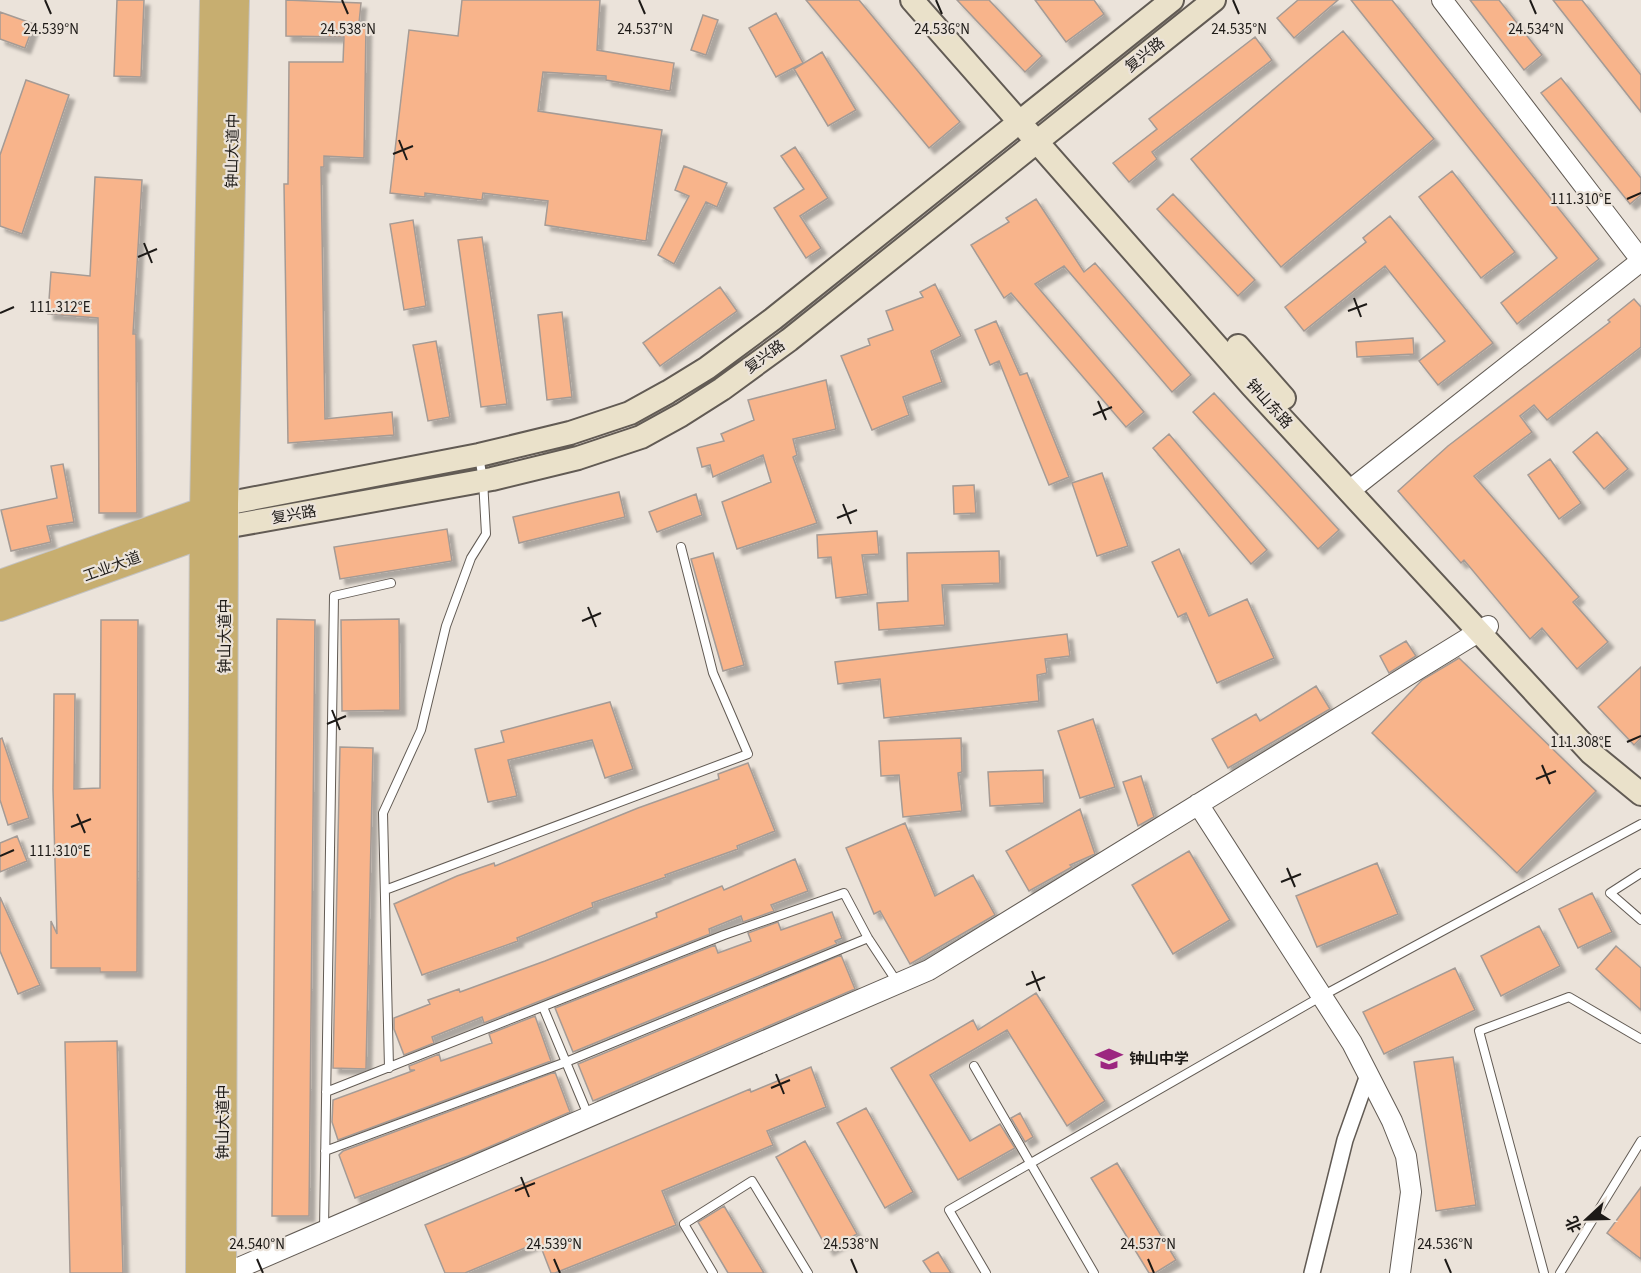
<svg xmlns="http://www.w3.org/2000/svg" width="1641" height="1273" viewBox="0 0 1641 1273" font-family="'Source Sans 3','Noto Sans SC',sans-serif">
<defs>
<filter id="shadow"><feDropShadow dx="5.5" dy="5.5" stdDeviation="1.5" flood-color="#0004"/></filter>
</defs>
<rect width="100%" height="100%" fill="#ebe3da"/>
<path fill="#f8b48b" stroke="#a59b95" stroke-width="1.5" filter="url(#shadow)" d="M117 0H144L141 77 114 76Z
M286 0 361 3 359 23 366 24 364 158 324 156V167H321L325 419 392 412 394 435 288 443 284 184H288L289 62H343L344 37 286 36Z
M462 0H600L597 50 674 63 670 91 606 80V76L543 72 538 111 662 130 646 241 545 225 548 201 483 193 482 200 425 193V197L390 193 409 30 458 36Z
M806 0H859L960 122 929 148Z
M957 0H989L1042 56 1025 72Z
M1035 0H1094L1104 14 1066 42Z
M1298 0H1338L1294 38 1277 18Z
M1351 0H1392L1599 259 1517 324 1501 303 1557 258Z
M1470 0H1499L1542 55 1524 70Z
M1553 0H1582L1641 75V112Z
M0 12 34 24 25 48 0 39Z
M776 13 803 63 776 77 749 28Z
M703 15 718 20 706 55 691 50Z
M1343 31 1434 139 1281 267 1191 159Z
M1255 37 1272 60 1152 152 1157 159 1129 182 1113 163 1157 129 1149 119Z
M822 52 856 110 828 126 794 69Z
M1561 78 1641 178V195L1630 204 1541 93Z
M26 80 69 95 22 234 0 226V155Z
M795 147 828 198 800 216 821 248 806 258 774 208 804 189 781 156Z
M684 166 727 183 717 207 706 202 674 264 658 255 689 196 675 190Z
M1452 171 1515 252 1481 278 1419 197Z
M95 177 142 180 133 334H136L137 513H99L98 318 48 314 51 272 90 276Z
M1173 194 1255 280 1238 296 1157 209Z
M1036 199 1084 272 1095 263 1191 375 1172 392 1064 266 1035 284 1144 412 1126 427 1011 293 1004 298 971 245 1009 222 1006 218Z
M1390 216 1493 343 1438 385 1419 361 1445 341 1385 266 1304 331 1285 307 1366 242 1363 238Z
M413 220 426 306 404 310 390 224Z
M482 237 507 404 481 407 458 240Z
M935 284 961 336 931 351 942 382 903 397 909 415 872 430 841 356 870 345 868 339 893 330 886 311 923 297 920 292Z
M720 287 737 311 660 366 643 343Z
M1634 299 1641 307V347L1547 420 1534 405 1520 416 1532 432 1474 476 1579 597 1573 602 1608 642 1577 669 1542 628 1530 639 1464 560 1461 563 1398 491 1448 446 1610 322 1608 320Z
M562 312 572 397 547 400 538 315Z
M996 321 1020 375 1027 373 1069 477 1049 485 999 361 990 365 975 330Z
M1413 338 1414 354 1357 357 1356 342Z
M436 341 450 417 428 421 413 345Z
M826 380 836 429 793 439 797 455 793 457 817 523 737 549 722 502 771 482 763 455 713 477 710 465 702 467 697 448 724 441 721 434 754 420 748 400Z
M1214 393 1339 530 1318 549 1193 412Z
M1597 432 1628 469 1604 489 1573 452Z
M1169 434 1267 550 1251 564 1153 448Z
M1550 459 1581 503 1559 519 1528 475Z
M63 464 74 522 47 526 51 542 11 551 1 510 57 498 51 466Z
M1102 473 1128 546 1097 556 1072 483Z
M974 485 976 513 954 514 953 486Z
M619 492 625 517 519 543 513 517Z
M696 494 702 515 657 532 649 512Z
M447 529 452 561 340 579 334 547Z
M877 531 879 554 862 555 868 594 836 598 831 557 818 558 817 535Z
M1179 549 1209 616 1247 599 1274 658 1217 683 1186 613 1178 617 1152 562Z
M999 551 1000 583 942 585 945 625 879 630 877 603 908 601 907 553Z
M713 553 744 665 723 671 691 559Z
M277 619 315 620 309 1216H272Z
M399 619 400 710 342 711 341 620Z
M101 620H138L137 972H100V968H51V921L57 934 53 789 54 694H75L74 789 100 788Z
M1067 634 1070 656 1045 659 1047 673 1037 675 1039 701 884 718 880 679 838 684 835 662Z
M1406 641 1416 656 1389 673 1380 656Z
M1459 658 1596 791 1517 873 1372 733 1422 680Z
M1641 667V738L1634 745 1598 707Z
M1316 686 1330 709 1228 768 1212 739 1256 714 1260 721Z
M610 702 633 769 605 778 592 740 508 760 517 796 488 802 475 749 504 742 501 731Z
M1093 719 1115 787 1080 798 1058 731Z
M2 738 29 818 8 825 0 800V739Z
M961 738 962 772 958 773 962 811 903 817 899 775 881 776 879 741Z
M340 747 373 748 366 1069 333 1068Z
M748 763 775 831 737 846 738 849 665 875 666 877 592 903 593 907 517 938 518 941 422 975 394 904 457 876 494 863 495 866 638 808 719 779 718 774Z
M1043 770 1044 803 990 806 988 772Z
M1141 776 1154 817 1138 826 1123 782Z
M1080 809 1095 854 1070 865 1072 867 1029 891 1006 851Z
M905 823 935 896 973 875 995 915 910 964 880 911 874 914 846 848Z
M17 836 27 861 0 872V843Z
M1189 851 1230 920 1173 954 1132 885Z
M795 859 808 891 771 905 774 911 743 922 741 916 709 929 710 934 484 1023 482 1017 432 1037 434 1043 404 1055 394 1029V1018L430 1004 428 1000 459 989 460 992 545 961 657 917 656 913 722 886 724 890Z
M1377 863 1398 914 1317 947 1296 896Z
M1592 893 1612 932 1578 948 1559 909Z
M0 897 40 985 18 994 0 951Z
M832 912 842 938 835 941 837 944 573 1052 555 1008 715 945 718 953 751 941 748 933 778 922 781 930Z
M1539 926 1560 966 1501 996 1481 956Z
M1616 946 1641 968V1010L1596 969Z
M841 955 855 989 593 1101 578 1064Z
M1455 968 1475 1010 1384 1054 1363 1012Z
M1036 993 1105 1101 1067 1126 1007 1030 930 1075 970 1141 1000 1124 1015 1148 958 1180 891 1068 973 1020 978 1030Z
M535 1016 551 1061 338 1140 332 1122 333 1100 415 1070H410L409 1066 439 1054 441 1061 492 1043 489 1034Z
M117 1041 123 1273H70L65 1042Z
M1453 1057 1476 1205 1436 1211 1414 1062Z
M811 1067 826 1107 767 1131 773 1145 662 1191 676 1225 555 1273H551L539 1242 465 1273H445L425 1225 750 1089 751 1092Z
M555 1072 570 1112 468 1156 355 1198 339 1155 343 1151Z
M866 1108 913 1192 885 1208 837 1123Z
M1020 1113 1033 1137 1025 1142 1011 1118Z
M805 1141 857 1234 828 1250 776 1157Z
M1117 1163 1176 1260 1155 1273H1149L1091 1178Z
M1641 1187V1259L1607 1233Z
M724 1206 764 1273H728L698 1222Z
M938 1252 951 1273H931L923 1261Z"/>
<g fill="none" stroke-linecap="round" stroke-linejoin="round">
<defs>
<path id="service" d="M1641 873 1610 893 1641 920
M385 890 748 754 713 673 681 547
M543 1007 588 1115
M974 1066 1094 1273
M389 1068 383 813 421 730 446 626 471 558 486 534 483 480 479 456
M326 1092 724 935 844 893 868 938 897 982
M325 1151 566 1062 868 938
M324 1230 334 596 391 583
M713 1273 684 1224 752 1181 808 1273
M986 1273 949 1210 1322 996 1641 824
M1544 1273 1479 1031 1569 997 1641 1039
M1560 1273 1641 1141"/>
<path id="minor" d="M1312 1273 1345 1140 1368 1075"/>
<path id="tertiary" d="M1442 0 1641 260
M1349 491 1641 261
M1198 804 1352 1043 1392 1121 1406 1156 1411 1192 1400 1273
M227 1273 929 970 1488 626"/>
<path id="secondary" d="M912 0 1251 385 1591 753 1641 794
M1238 346 1284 398
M225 504 479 455 570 433 630 413 668 392 707 368 773 319 1172 0
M225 527 492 479 578 458 641 437 681 415 722 389 789 340 1214 0"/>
<path id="trunk" d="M0 583 216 506
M0 608 217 530
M199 1273 203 510 213 0
M223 1273 225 504 236 0"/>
</defs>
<use href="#service" stroke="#625b54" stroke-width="10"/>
<use href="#minor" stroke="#625b54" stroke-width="18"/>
<use href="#tertiary" stroke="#625b54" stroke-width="22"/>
<use href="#secondary" stroke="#625b54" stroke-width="26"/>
<use href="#trunk" stroke="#c4c3c3" stroke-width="28"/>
<use href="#service" stroke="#fff" stroke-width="8"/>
<use href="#minor" stroke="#fff" stroke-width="15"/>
<use href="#tertiary" stroke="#fff" stroke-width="20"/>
<use href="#secondary" stroke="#eae1ca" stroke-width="22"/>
<use href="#trunk" stroke="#c7ae70" stroke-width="26"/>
</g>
<path fill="none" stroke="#1d1a17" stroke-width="2" d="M45 0 51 14M342 0 348 14M639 0 645 14M936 0 942 14M1233 0 1239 14M1530 0 1536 14M399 140 407 160M393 154 413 146M1627 199 1641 193M144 243 152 263M138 257 157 249M1354 298 1361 317M1348 311 1367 304M0 313 14 307M1098 401 1106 420M1093 415 1112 407M843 504 851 524M837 518 857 510M588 607 596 627M582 621 601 613M332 710 340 730M327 724 346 716M1627 742 1641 736M1542 765 1550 784M1536 779 1556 771M77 814 85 833M71 827 91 819M0 856 14 850M1287 868 1295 887M1281 882 1301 874M1032 971 1040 991M1026 985 1045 977M776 1074 784 1094M771 1088 790 1080M521 1177 529 1197M515 1191 535 1183M257 1259 263 1273M554 1259 560 1273M851 1259 857 1273M1148 1259 1154 1273M1445 1259 1451 1273"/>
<defs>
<symbol id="school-bare" viewBox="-9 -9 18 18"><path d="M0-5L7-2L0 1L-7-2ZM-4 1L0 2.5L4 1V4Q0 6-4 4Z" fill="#9c2680" stroke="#ebe3da" stroke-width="2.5" paint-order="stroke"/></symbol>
</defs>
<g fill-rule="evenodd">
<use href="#school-bare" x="1090" y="1040" width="38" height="38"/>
</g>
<g text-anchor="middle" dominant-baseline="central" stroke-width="4.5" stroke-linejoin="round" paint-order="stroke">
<g font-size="15" fill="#1d1a17" stroke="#ebe3da">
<text transform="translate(1145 55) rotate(-39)">复兴路</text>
<text transform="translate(233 151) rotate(-89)">钟山大道中</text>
<text transform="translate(765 357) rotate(-36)">复兴路</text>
<text transform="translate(1269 404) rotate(48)">钟山东路</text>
<text transform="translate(294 515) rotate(-10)">复兴路</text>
<text transform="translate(112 567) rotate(-20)">工业大道</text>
<text transform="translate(225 636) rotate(-90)">钟山大道中</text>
<text transform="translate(223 1122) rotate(-90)">钟山大道中</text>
</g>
<g font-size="15" font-weight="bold" fill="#1d1a17" stroke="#ebe3da" text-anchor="start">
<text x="1129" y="1059">钟山中学</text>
</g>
</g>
<g font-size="15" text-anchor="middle" fill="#1d1a17" stroke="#ebe3da" stroke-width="4.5" stroke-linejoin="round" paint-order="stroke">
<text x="51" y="34">24.539°N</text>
<text x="348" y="34">24.538°N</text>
<text x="645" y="34">24.537°N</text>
<text x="942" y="34">24.536°N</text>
<text x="1239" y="34">24.535°N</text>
<text x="1536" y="34">24.534°N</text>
<text x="1581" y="204">111.310°E</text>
<text x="60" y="312">111.312°E</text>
<text x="1581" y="747">111.308°E</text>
<text x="60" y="856">111.310°E</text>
<text x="257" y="1249">24.540°N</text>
<text x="554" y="1249">24.539°N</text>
<text x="851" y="1249">24.538°N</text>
<text x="1148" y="1249">24.537°N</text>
<text x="1445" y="1249">24.536°N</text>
</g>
<g transform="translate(1587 1219) rotate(248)" stroke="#ebe3da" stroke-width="4.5" paint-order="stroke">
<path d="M0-4.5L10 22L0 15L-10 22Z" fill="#1d1a17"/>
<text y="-9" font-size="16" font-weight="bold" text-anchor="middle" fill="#1d1a17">北</text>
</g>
</svg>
